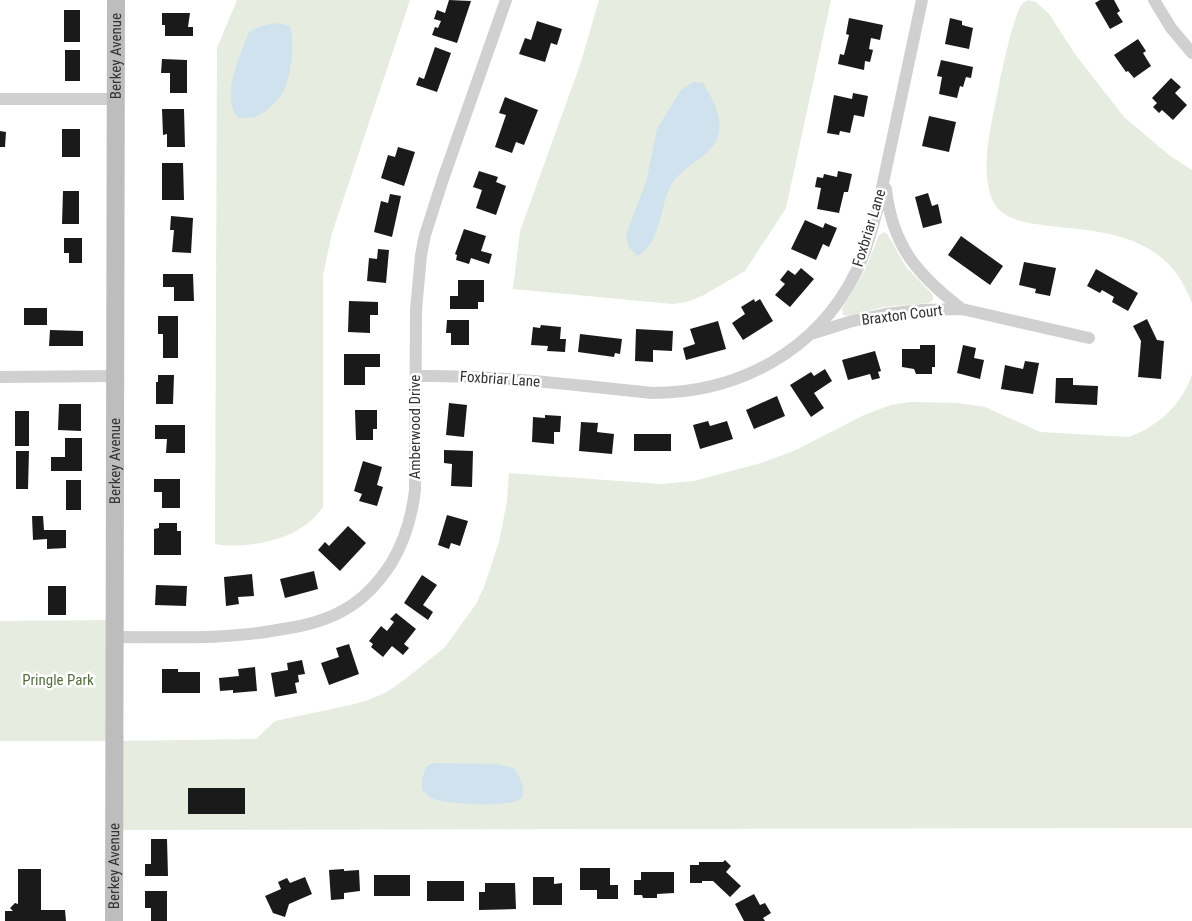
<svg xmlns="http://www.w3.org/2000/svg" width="1192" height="921" viewBox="0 0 1192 921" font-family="'Roboto Condensed',sans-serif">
<rect width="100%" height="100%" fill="#fff"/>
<path fill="#e6ecdf" d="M237 0H410L332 233 323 275V507C317 515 310 523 301 528 281 542 239 549 215 544L217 48Z
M599 0H831L786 208 745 271 702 296 686 302 673 304 513 289 520 231 580 65Z
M1028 0 1036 2 1049 14 1075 54 1124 117 1169 155 1192 170V304C1155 194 1016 251 993 201 978 168 993 119 999 85 1002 70 1014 14 1022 4 1024 2 1026 2 1028 0Z
M884 232 888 235 906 267 933 295V300L929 303 883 307 851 316 843 315 842 309 865 270 879 235Z
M1192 374V828L115 830V741H0V621L115 620V741L256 739 275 721 355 704 371 699 387 692 408 677 445 647 476 604 484 587 499 542 507 501 509 473 661 484 694 481 761 463 796 450 864 415 891 405 911 402 958 403 985 407 1040 432 1129 437C1158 426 1182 405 1192 374Z"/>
<path fill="#cfe2ee" d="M278 23 290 26C295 42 291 77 283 92 278 101 267 112 257 116 252 118 244 118 238 118 220 94 240 57 249 32L261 26Z
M693 82 703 83C712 98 722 115 719 133 716 154 684 165 673 182 659 203 662 244 637 256L628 246 626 235 647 179 657 129 681 90Z
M433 763 496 764 514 768C519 776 526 788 522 797 516 809 443 804 431 798 428 796 425 792 422 790V780L426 767Z"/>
<path fill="#1a1a1a" d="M449 0 471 1 457 43 432 35 435 27 438 28 441 21 434 19 437 10 445 13Z
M1100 0H1114L1120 11 1117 13 1123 22 1110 29 1095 3Z
M64 10H80V42H64Z
M162 13H190L188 27H193V36H165V25H162Z
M849 18 883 25 880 40 871 38 869 49 873 50 870 62 865 61 864 70 838 64 840 54 844 55 849 35 846 34Z
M950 18 962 21V25L973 28 969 49 945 44Z
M537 21 562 29 557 45 551 43 545 62 519 54 525 38 531 40Z
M1138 39 1146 51 1143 53 1151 66 1134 78 1128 71 1126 72 1114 55Z
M435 47 451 53 437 92 416 85 419 77 424 79Z
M65 50H80V81H65Z
M162 59 187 60V93H170V73H161Z
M941 60 973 67 971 78 966 77 963 87 960 86 957 98 939 94 942 77 937 76Z
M1171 78 1181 87 1175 93 1187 105 1173 120 1162 110 1159 113 1153 107 1157 103 1152 98Z
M853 93 868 96 864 117 854 115 850 133 840 131 839 135 827 133 834 95 852 99Z
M505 97 538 110 524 145 516 142 512 153 495 147 506 115 499 113Z
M162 109H184L185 147H167V134L163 135Z
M929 116 956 122 949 152 922 146Z
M62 129H80V157H62Z
M0 131 6 132 5 147H0Z
M398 147 415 152 404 186 381 178 388 155 395 157Z
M162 163H183L184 200H162Z
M479 171 498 177 496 182 506 186 496 215 476 208 482 190 473 187Z
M838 171 852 174 848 192H844L839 213 817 209 821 188 815 187 817 177 823 178 824 174 837 177Z
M63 191H79V224H62Z
M928 193 932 206 938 204 942 223 923 228 915 197Z
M390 194 401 196 392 237 374 232 381 201 388 203Z
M171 216 193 218 191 253 172 252 174 230H170Z
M805 220 823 228 825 223 837 228 829 247 823 244 816 260 791 249Z
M464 229 486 236 481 251 492 254 489 264 471 258 469 264 456 260 457 255 455 254Z
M961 236 1003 266 990 285 948 255Z
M64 238H82V263H69V253H64Z
M378 249 389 250 386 283 367 281 369 258 377 259Z
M1024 262 1056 268 1050 296 1035 293 1036 289 1019 285Z
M801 268 814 279 790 307 775 295 785 284 780 280 788 270 795 275Z
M1096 269 1138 293 1128 311 1112 302 1114 297 1102 290 1100 293 1087 286Z
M163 274H193L194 301H174V287H163Z
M458 280H484V302H478V309H450V296H458Z
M754 299 755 302 760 299 773 321 743 340 732 323 745 314 741 307Z
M349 301 378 302V315H370V333L348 332Z
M24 308H47V325H24Z
M158 316H178V358H163V334H158Z
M1147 319 1157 340 1164 341 1161 379 1138 377 1141 341 1133 326Z
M447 320H469V345H451V333H446Z
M718 321 726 349 686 360 683 348 695 344 690 329Z
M541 325 561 327 560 339H566L565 352 547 351 548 346 531 345 533 327 540 328Z
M636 329 673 331 672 351 653 350V362L635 361Z
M50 330 83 331V346H49Z
M580 334 622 339 620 354 615 353 614 357 578 352Z
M920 345H935V367H932V374H916L914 369 902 367V349H920Z
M963 345 976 348 974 358 984 360 980 379 957 373Z
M875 351 881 371 878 372 880 378 872 380 870 374 848 380 842 360Z
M344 354H380V367H365V385H344Z
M1025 361 1039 363 1033 394 1001 389 1005 365 1023 369Z
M825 369 832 381 814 393 824 408 811 417 790 385 811 372 814 376Z
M158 375H174L173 404H156V382H158Z
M1056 378H1073V385L1098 386 1097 405 1055 403Z
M777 396 785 416 754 429 746 410Z
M449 403 467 405 464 437 446 435Z
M59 404H81V431L58 430Z
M355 410H377V429H373V440H356Z
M15 411H29V446H15Z
M545 415 561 416 560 432H554V444L532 442 533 417 545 418Z
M708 421 710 426 727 421 733 439 700 449 693 425Z
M581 422 598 423 597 432 614 434 612 454 579 451Z
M155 425H185V453H166L167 439H155Z
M634 434H671V451H634Z
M65 438H82V471H51V457H65Z
M444 450 473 451 472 487 451 486 452 464 444 463Z
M16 451H29L28 489H16Z
M363 461 382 467 377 485 383 487 377 506 359 501 362 494 354 491Z
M154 479H180V508H162V492H154Z
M66 480H81V510H66Z
M447 515 468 521 460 546 451 543 449 549 438 545Z
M32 516H43L44 530H66V548L47 549V539L33 540Z
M159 523H177V531H181V555H154V529L159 528Z
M348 526 366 543 340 571 318 550 325 542 329 546Z
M314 571 318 589 285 598 280 579Z
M252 574 254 596 238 597 239 604 226 606 224 577Z
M422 575 437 585 423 605 433 612 428 620 404 603Z
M156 585 187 586 186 606 155 605Z
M48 586H66V615H48Z
M396 613 416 629 404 644 409 648 403 655 392 646 383 657 371 647 373 644 369 641 381 626 387 631 394 622 390 619Z
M349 644 359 674 329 685 321 663 339 657 336 648Z
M302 660 305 674 298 675 299 682 295 683 297 693 275 697 271 673 288 670 287 663Z
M255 667 257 691 233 693V690L220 691 219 678 239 676 238 669Z
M162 669H178V672H200V693H162Z
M188 788H245V814H188Z
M151 839H167L168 876H145V864H151Z
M725 860 731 866 726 872 741 886 730 897 713 881H702V883H690V865H699V862H723Z
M580 868H610V885H618V899H597V890H580Z
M18 869H41V910H65L66 921H5V911H13L10 908 15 903 18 904Z
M344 869V871L359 870 360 891 344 893V899L331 900 329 870Z
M641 872H674V893L657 894V898H643L642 895H634V880H641Z
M374 875H410V896H374Z
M305 877 312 894 289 904 285 917 273 913 265 896 281 889 278 882 287 878 290 883Z
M533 877H554V884L562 883V905H533Z
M427 881H464V901H427Z
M485 883H515L516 909 479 910V892H485Z
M145 891H167V921H151V908H145Z
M754 894 760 905 765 903 771 913 763 918 765 921H744L735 904Z"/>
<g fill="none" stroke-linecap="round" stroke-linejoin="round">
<path stroke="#d0d0d0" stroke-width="12" d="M1154 0 1171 28 1192 53
M0 99H115
M886 189C892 245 917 275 962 309
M814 333 849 322 885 314 922 310 962 309 1089 338
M416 376C495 375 573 385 652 393 739 393 817 351 856 272 866 253 871 232 877 211L922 0
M0 377 115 376
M115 637C171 637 227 640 283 629 304 626 325 621 344 610 364 599 380 581 392 562 405 540 412 516 415 490L416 310 421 255 425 235 443 179 506 0"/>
<path stroke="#bdbdbd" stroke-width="18" id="s1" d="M114 921 116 0"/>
</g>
<g text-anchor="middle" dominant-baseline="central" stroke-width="5" stroke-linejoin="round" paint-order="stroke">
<g font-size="15" fill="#333" stroke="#fff">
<text stroke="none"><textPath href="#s1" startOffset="865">Berkey Avenue</textPath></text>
<text transform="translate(869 228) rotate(-73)">Foxbriar Lane</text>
<text transform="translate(902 315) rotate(-7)">Braxton Court</text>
<text transform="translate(500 379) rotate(4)">Foxbriar Lane</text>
<text transform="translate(415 427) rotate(-90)">Amberwood Drive</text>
<text stroke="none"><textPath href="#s1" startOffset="460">Berkey Avenue</textPath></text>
<text stroke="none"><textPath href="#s1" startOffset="55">Berkey Avenue</textPath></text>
</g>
<g font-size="15" fill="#56703f" stroke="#fff">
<text x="58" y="680">Pringle Park</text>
</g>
</g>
</svg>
